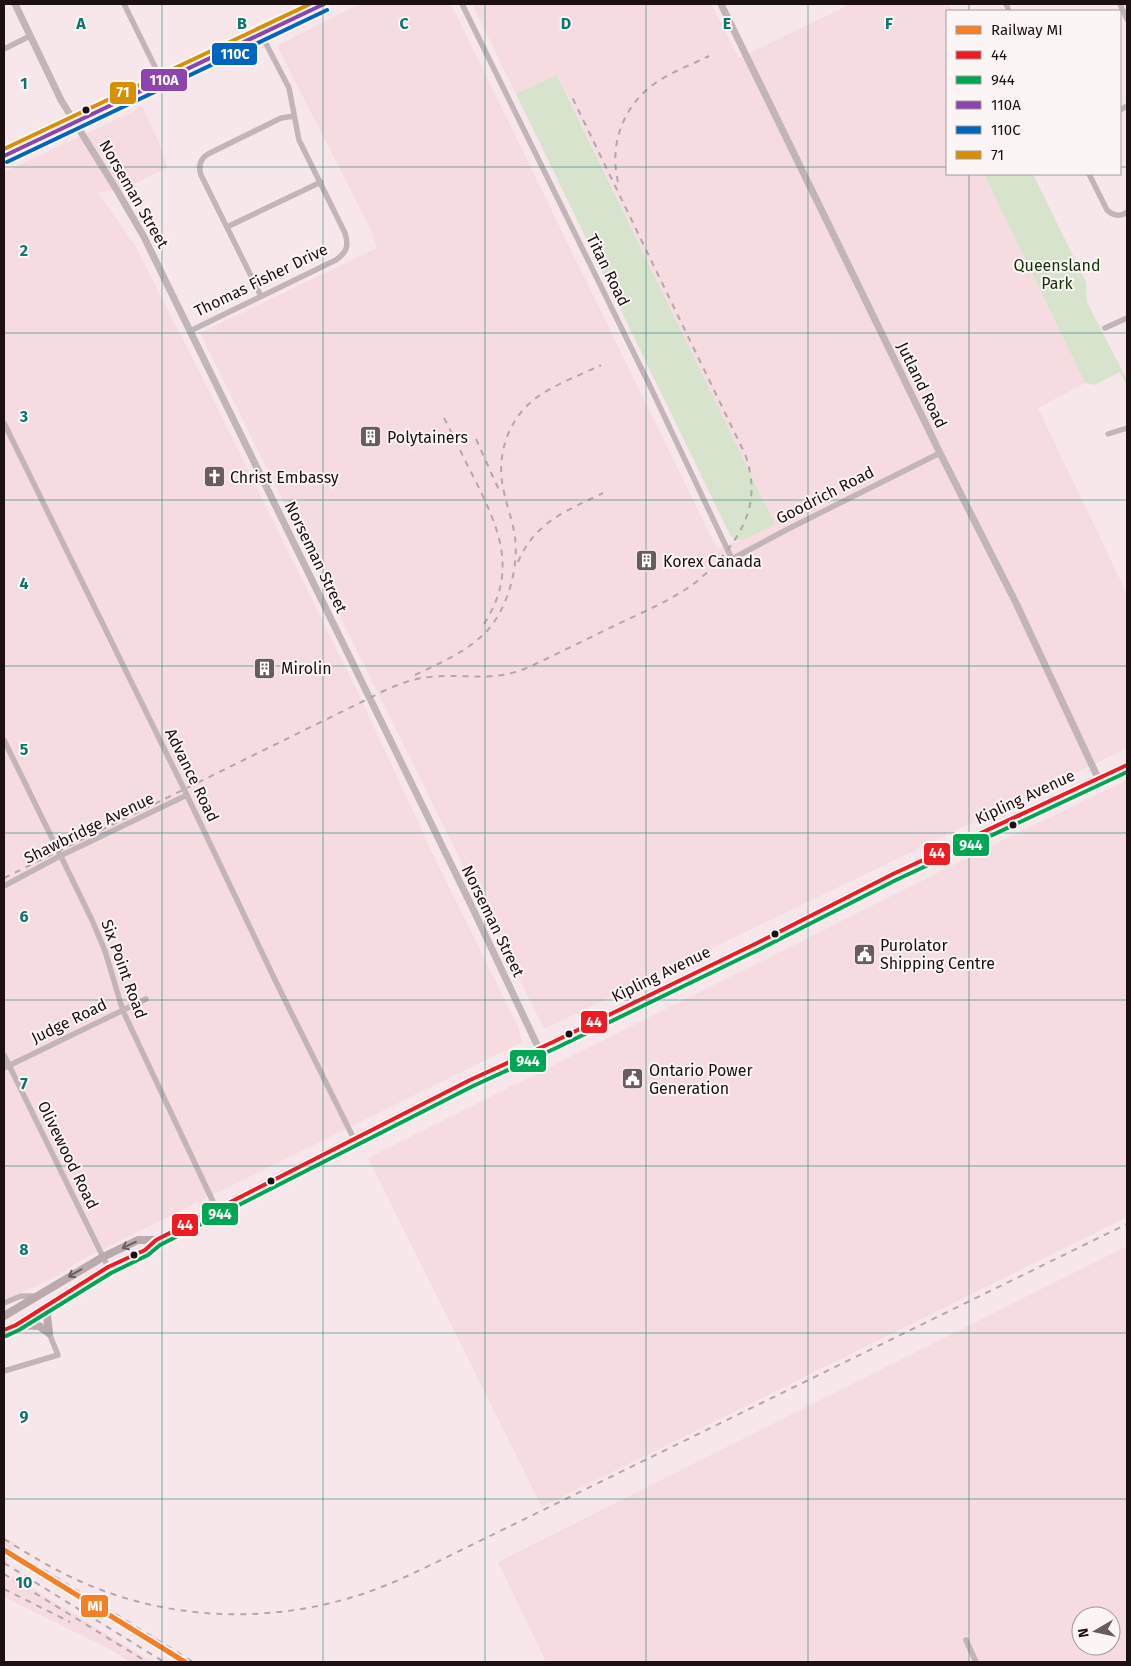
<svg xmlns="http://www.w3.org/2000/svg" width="1131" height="1666" viewBox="0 0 1131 1666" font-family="'Fira Sans',sans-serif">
<rect width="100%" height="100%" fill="#f8e7ea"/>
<path fill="#f6dbe0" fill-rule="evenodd" d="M359 4H451L717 549 741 540 775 524 558 75 516 94 472 4H711L739 58 845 7 843 4H948L952 11H947V174H984L1085 383 1038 408 1127 594V748L544 1029 200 333 377 248 372 232 277 46Z
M143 107 159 143 167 168 128 187 98 193 135 245 211 395 360 697 439 867 518 1026 522 1042 85 1258 52 1279 4 1300V172Z
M1127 780V1217L542 1507 368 1158 1021 831Z
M1127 1246V1662H546L498 1562ZM1081 1616H1111V1646H1081Z
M4 1536 16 1544 4 1568Z
M13 1576 152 1662H130L109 1649 4 1597V1578L9 1581Z"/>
<path fill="#d8e3ce" d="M557 75 775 524 743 540H735L730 535 516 94Z
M984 174H1033L1086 282 1087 302 1127 380V386L1120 372 1094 385 1085 383Z"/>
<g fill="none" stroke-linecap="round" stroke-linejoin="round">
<path stroke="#c2b4b7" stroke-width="5.5" d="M124 4 162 81
M462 4 650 386 732 559 786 530 940 453
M1006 4 1009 11
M1120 4 1127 19
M4 49 30 36
M1120 110 1127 106
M1089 174 1107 210C1113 216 1121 217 1127 212
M227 227 321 182
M261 296 201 175C198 166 200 159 208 154L281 118 294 116
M1105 328 1127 318
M190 331 336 260C347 252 349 246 345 233L299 140 289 88 261 34
M4 423 184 789 277 984 354 1139
M1108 434 1127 428
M4 740 92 920 105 951 123 1011 217 1210
M4 886 60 856 187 795
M4 1055 108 1267
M4 1068 146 999
M4 1303 21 1296H35
M4 1371 58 1355 49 1333
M966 1640 976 1662"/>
<path stroke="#c2b4b7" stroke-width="7" d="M15 4 61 100 118 192 144 237 473 909 539 1049
M721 4 940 453 1016 603 1098 778"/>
<path stroke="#baaaad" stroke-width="8" d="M4 156 324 4
M4 1316 103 1257 138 1240H156
M16 1325 39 1326 49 1333
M4 1330 16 1325 108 1267 145 1250 156 1240 470 1080 553 1042 755 944 893 874 1127 765
M49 1333 47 1316 52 1302"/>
<path stroke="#b3a7aa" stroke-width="2" stroke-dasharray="6 6" stroke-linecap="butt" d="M618 182C609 145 623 106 654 84 671 72 691 65 709 56
M444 418C454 437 463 457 473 476 500 530 519 572 482 627
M476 439 499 490
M518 562C535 522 566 511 603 493
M415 675C438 664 464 653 483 635 507 612 519 569 515 537 513 522 507 507 504 492 497 464 503 433 523 410 542 388 575 378 601 365
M381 692C397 685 413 678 430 677 466 673 494 683 529 667 559 653 589 638 618 624 641 613 665 603 686 589 699 581 710 570 720 559 748 527 760 496 745 454L572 97
M4 878 388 689
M4 1539C30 1555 56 1571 84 1583 169 1620 267 1624 356 1596 386 1587 414 1573 443 1559L1127 1224
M4 1563 164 1662
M44 1570 193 1662
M4 1574 147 1662
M4 1589 70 1622"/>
<defs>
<path id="bus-1" d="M4 1330 16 1325 108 1267 145 1250 156 1240 470 1080 553 1042 755 944 893 874 1127 765"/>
<path id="bus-2" d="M6 1336 19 1330 111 1273 148 1255 160 1245 473 1086 556 1048 758 950 896 880 1127 772"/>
<path id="bus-3" d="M4 156 324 4"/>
<path id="bus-4" d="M7 162 327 10"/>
<path id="bus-5" d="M4 149 310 4"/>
</defs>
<use href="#bus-1" stroke="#fcf5f6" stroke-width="8"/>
<use href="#bus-2" stroke="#fcf5f6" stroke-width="8"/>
<use href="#bus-3" stroke="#fcf5f6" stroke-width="8"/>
<use href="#bus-4" stroke="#fcf5f6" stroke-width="8"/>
<use href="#bus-5" stroke="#fcf5f6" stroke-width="8"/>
<use href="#bus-1" stroke="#ed1c24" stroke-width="4"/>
<use href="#bus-2" stroke="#00a651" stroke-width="4"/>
<use href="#bus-3" stroke="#8e44ad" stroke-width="4"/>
<use href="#bus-4" stroke="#0065bd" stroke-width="4"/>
<use href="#bus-5" stroke="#d69003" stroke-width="4"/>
<defs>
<path id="rail-1" d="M4 1550 185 1662"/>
</defs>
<use href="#rail-1" stroke="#fcf5f6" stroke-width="9"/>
<use href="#rail-1" stroke="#f57f25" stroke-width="5"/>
</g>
<defs><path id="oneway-shaft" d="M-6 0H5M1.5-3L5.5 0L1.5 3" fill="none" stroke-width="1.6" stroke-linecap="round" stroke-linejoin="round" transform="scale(1.25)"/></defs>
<g stroke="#6b5d60">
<use href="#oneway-shaft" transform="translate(129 1245) rotate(155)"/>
<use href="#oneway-shaft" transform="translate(75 1273) rotate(150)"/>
</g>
<path fill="none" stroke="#0f766e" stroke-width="1" stroke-opacity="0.55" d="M162 4V1662M323 4V1662M485 4V1662M646 4V1662M808 4V1662M969 4V11M4 167H947M1120 167H1127M969 174V1662M4 333H1127M4 500H1127M4 666H1127M4 833H1127M4 1000H1127M4 1166H1127M4 1333H1127M4 1499H1127"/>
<defs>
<symbol id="building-square" viewBox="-11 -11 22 22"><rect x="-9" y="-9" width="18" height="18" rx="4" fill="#695b5e" stroke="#fcf5f6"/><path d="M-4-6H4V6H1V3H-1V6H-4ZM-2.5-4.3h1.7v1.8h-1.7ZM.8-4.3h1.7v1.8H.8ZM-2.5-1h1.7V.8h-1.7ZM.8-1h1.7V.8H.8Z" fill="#fff"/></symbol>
<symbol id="church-square" viewBox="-11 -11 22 22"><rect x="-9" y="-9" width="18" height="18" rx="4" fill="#695b5e" stroke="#fcf5f6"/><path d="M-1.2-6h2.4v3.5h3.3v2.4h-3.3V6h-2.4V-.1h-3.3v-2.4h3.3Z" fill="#fff"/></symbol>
<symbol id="civic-square" viewBox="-11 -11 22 22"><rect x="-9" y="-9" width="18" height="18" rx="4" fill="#695b5e" stroke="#fcf5f6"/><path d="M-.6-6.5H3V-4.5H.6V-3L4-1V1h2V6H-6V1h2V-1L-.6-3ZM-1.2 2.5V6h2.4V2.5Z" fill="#fff"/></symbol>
</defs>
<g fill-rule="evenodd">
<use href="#building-square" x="358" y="424" width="25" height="25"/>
<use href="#church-square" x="202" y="464" width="25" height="25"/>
<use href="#building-square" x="634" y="548" width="25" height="25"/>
<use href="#building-square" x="252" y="656" width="25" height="25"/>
<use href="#civic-square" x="852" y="942" width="25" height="25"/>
<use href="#civic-square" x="620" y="1066" width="25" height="25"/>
</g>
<g fill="#1c1013" stroke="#fcf5f6" stroke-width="2">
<circle cx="86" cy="110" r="4.5"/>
<circle cx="1013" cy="825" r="4.5"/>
<circle cx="775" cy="934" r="4.5"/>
<circle cx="569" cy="1034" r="4.5"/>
<circle cx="271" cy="1181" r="4.5"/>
<circle cx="134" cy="1255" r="4.5"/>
</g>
<g text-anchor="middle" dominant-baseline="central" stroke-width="4" stroke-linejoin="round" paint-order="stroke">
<g font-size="16" fill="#1c1013" stroke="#fcf5f6">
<text transform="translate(134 194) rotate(60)">Norseman Street</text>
<text transform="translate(608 270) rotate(64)">Titan Road</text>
<text transform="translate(261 280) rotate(-26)">Thomas Fisher Drive</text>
<text transform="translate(922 385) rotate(64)">Jutland Road</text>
<text transform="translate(825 495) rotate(-27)">Goodrich Road</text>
<text transform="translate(316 557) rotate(64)">Norseman Street</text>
<text transform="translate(192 775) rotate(64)">Advance Road</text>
<text transform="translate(1025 797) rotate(-25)">Kipling Avenue</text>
<text transform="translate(89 828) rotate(-26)">Shawbridge Avenue</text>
<text transform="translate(493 921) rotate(64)">Norseman Street</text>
<text transform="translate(124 969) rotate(70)">Six Point Road</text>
<text transform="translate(661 974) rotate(-26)">Kipling Avenue</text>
<text transform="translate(69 1021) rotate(-26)">Judge Road</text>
<text transform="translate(68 1155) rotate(64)">Olivewood Road</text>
</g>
<g font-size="16" fill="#11340a" stroke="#fcf5f6">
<text x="1057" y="265">Queensland<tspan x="1057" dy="18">Park</tspan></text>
</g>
<g font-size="16" fill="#1c1013" stroke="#fcf5f6" text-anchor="start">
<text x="387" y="437">Polytainers</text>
<text x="230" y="477">Christ Embassy</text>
<text x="663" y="561">Korex Canada</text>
<text x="281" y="668">Mirolin</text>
<text x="880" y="945">Purolator<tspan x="880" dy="18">Shipping Centre</tspan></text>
<text x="649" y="1070">Ontario Power<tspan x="649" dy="18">Generation</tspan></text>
</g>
</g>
<g font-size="16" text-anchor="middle" font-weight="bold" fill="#0f766e" stroke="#fcf5f6" stroke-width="4" stroke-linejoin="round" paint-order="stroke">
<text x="81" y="29">A</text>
<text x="242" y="29">B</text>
<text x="404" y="29">C</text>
<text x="566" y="29">D</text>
<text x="727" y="29">E</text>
<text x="889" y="29">F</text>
<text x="24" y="89">1</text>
<text x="24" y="256">2</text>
<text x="24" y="422">3</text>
<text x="24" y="589">4</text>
<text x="24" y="755">5</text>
<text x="24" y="922">6</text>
<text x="24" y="1089">7</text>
<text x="24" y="1255">8</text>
<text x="24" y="1422">9</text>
<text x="24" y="1588">10</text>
</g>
<g stroke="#fcf5f6" stroke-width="2">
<rect x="211" y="42" width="47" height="24" rx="5" fill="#0065bd"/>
<rect x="140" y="68" width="48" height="24" rx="5" fill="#8e44ad"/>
<rect x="109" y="81" width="28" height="24" rx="5" fill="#d69003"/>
<rect x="952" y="833" width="38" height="24" rx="5" fill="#00a651"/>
<rect x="923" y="842" width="28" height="24" rx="5" fill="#ed1c24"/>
<rect x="580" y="1010" width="28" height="24" rx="5" fill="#ed1c24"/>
<rect x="509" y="1049" width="38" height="24" rx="5" fill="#00a651"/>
<rect x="201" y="1202" width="38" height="24" rx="5" fill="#00a651"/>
<rect x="171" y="1213" width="28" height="24" rx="5" fill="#ed1c24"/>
<rect x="80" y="1594" width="29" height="24" rx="5" fill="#f57f25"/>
</g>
<g font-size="14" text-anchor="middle" font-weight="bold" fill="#fff">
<text x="235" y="59">110C</text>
<text x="164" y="85">110A</text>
<text x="123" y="97">71</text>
<text x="971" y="850">944</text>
<text x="937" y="858">44</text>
<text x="594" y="1027">44</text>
<text x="528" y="1066">944</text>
<text x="220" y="1219">944</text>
<text x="185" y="1230">44</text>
<text x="95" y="1611">MI</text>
</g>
<rect width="1131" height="1666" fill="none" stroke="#1c1013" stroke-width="10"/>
<rect x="946" y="10" width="175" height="165" fill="#fcf5f6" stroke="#a2999b"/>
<rect x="956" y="26" width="25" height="8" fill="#f57f25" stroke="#a2999b"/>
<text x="991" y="35" font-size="15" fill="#1c1013">Railway MI</text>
<rect x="956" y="51" width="25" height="8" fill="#ed1c24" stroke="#a2999b"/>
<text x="991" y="60" font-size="15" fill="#1c1013">44</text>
<rect x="956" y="76" width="25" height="8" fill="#00a651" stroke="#a2999b"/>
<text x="991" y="85" font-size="15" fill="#1c1013">944</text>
<rect x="956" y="101" width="25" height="8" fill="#8e44ad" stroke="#a2999b"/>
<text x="991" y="110" font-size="15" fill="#1c1013">110A</text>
<rect x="956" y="126" width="25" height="8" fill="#0065bd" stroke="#a2999b"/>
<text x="991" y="135" font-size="15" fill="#1c1013">110C</text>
<rect x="956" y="151" width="25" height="8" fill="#d69003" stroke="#a2999b"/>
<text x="991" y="160" font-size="15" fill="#1c1013">71</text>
<g transform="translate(1096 1631) rotate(261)"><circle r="24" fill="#fcf5f6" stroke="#a2999b"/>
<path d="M0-4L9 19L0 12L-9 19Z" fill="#695b5e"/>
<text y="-8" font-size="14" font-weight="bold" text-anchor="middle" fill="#1c1013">N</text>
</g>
</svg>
